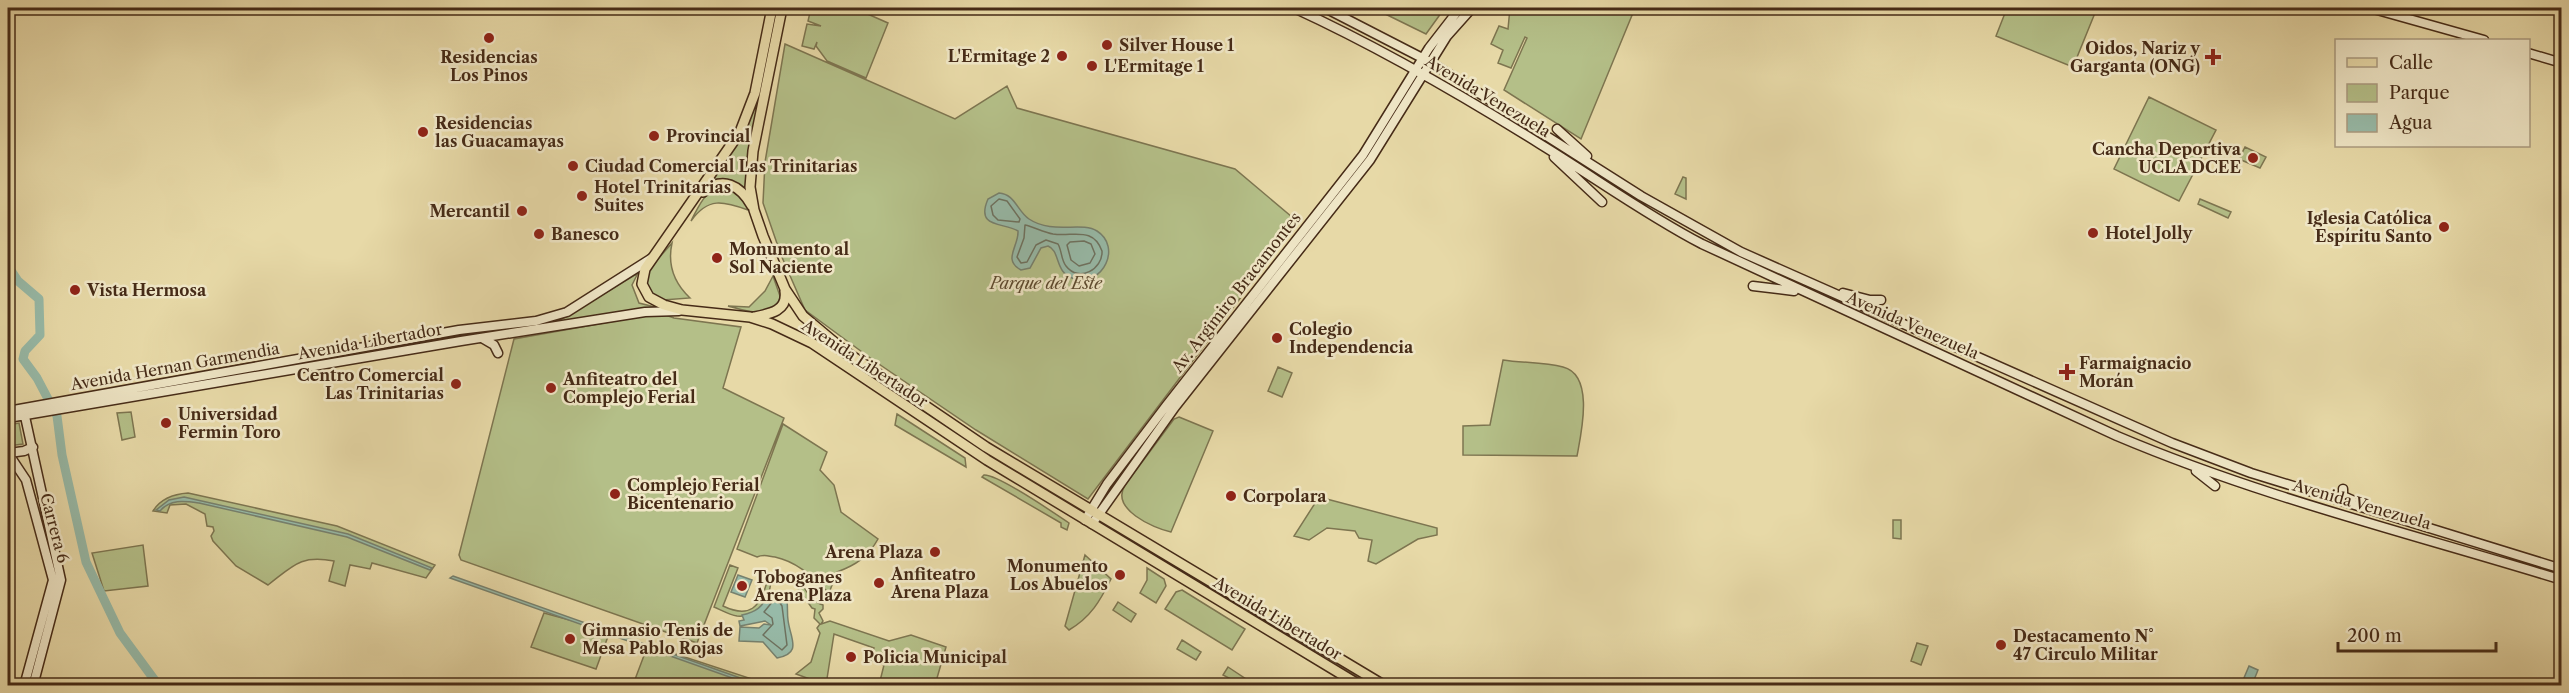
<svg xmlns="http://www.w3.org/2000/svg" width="2569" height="693" viewBox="0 0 2569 693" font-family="'Libre Caslon Text',serif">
<rect width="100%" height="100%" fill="#e7d9a7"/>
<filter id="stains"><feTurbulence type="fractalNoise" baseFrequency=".00333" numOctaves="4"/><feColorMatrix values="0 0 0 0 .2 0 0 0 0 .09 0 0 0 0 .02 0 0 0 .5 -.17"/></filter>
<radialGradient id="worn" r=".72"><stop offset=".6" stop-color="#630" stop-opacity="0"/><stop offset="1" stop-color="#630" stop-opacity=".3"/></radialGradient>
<path fill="#b4bf88" stroke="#7d7550" stroke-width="1.5" d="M811 8H854L888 23 866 78 827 61 816 46 817 42 814 49 802 46 807 24 821 26 808 21Z
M1373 8H1443L1444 9 1426 34Z
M1510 8H1635L1581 139 1504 90 1527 38 1525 37 1511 68 1498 63 1503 50 1491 44 1499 26 1508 29Z
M2007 8H2097L2073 67 1996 36Z
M785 44 955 119 1007 86 1017 108 1235 169 1298 222 1088 499 976 430 873 360 805 310 781 255 763 203 765 162Z
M759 88 747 190 731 180 713 179C734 150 750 123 759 88Z
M2149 97 2216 130 2179 201 2114 169Z
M2245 147 2266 157 2260 168 2239 159Z
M1683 177 1686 178V199L1675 194Z
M729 187 744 198 748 210C723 201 708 197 691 221 702 200 704 190 729 187Z
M2200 199 2231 212 2228 218 2198 204Z
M672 243C667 266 674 283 690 298L663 300 651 293 646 282 650 268Z
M638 273 632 285 639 303 655 307 557 322Z
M773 276 781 299C772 320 746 311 728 306L749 307 765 291Z
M660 313 674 318 741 327 723 388 784 418 697 643 461 560 459 555 514 339Z
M1503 360C1522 363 1544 362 1563 367 1595 375 1581 434 1577 456L1463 455V426L1490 425Z
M1278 367 1292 373 1282 397 1268 391Z
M131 412 135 437 122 440 117 413Z
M897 414 965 458 966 467 895 425Z
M1179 417 1213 431 1171 532C1153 528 1110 509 1125 485L1174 419Z
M19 423 23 444 8 446V425Z
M783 424 827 452 820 470 834 485 841 512 878 539C868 557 856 565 837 572L829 593C812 577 798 562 775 557 767 556 764 554 757 557L737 549Z
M984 475C998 474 1054 513 1069 523L1067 530 1061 527V523L982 477Z
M188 493 337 526 435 565 426 578 372 563 370 569 350 565 345 586 329 581 334 561C300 555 294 565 268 585L236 566 213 541 211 536 214 531 213 527 207 526 205 514 186 504 170 505 167 513 153 511C161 498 174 494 188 493Z
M1319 497 1437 528V535L1418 539 1376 564 1368 561 1372 540 1359 538 1355 531 1327 528 1309 540 1294 536Z
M1893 520H1901V539L1893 538Z
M143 545 148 586 104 591 92 553Z
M1085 555 1111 579C1100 601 1091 617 1069 630L1065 626Z
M730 565 738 568 723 606C750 619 760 607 767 582H771C769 599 758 618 737 616 730 615 721 610 714 607Z
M1147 568 1164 579 1166 586 1156 603 1140 593 1147 580Z
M791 573C804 580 805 599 823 605V609L819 613 823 621 821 624 830 621 889 641 911 635 946 647 935 685H879L884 665 870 660 874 648 834 634 826 685 796 674 811 662 820 633 817 628 820 624 814 618 815 609 812 608 789 576Z
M1182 590 1245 629 1232 650 1165 609 1176 592Z
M1118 602 1136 614 1131 622 1113 610Z
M544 613 610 631 596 669 531 647Z
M1182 640 1201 652 1196 660 1177 649Z
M1917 643 1928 646 1921 665 1911 661Z
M648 645 770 685 644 686 634 682Z
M1228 667 1246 679 1242 685 1223 675Z"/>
<path fill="#97baa8" stroke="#77816e" stroke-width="1.5" d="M999 193C1015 194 1017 211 1029 219 1053 235 1081 221 1097 231 1122 247 1103 286 1075 279 1054 274 1061 251 1048 246L1041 248 1030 268 1021 270C1002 260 1019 246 1018 231 1004 222 975 229 988 199Z
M184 497 348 534 432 568 430 570 347 537 199 503C184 501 170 499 160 511L156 510 169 500Z
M738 575 752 580 745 597 731 592Z
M453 576 760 685H752L450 578Z
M769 593 783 597 787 601C788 608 787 614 788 620 790 638 803 653 777 658L763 642 739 641 740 627 759 628 764 624 771 625 765 621 740 626 739 621 744 620 742 615C756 612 763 607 769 593Z
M2249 666 2258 670 2252 685H2241Z"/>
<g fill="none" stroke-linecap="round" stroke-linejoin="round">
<path stroke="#6e7260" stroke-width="1.5" d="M999 199 1007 201 1020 219 1019 222 998 220 993 215 991 206Z
M1025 225C1034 227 1043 232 1053 234 1073 237 1093 226 1102 251 1103 269 1079 283 1066 266 1061 260 1062 251 1058 244L1046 240 1036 245 1027 262 1021 263 1017 257 1024 238Z
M1084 241 1091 244 1095 254 1090 263 1079 266 1071 260 1067 245 1070 242Z
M773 601 780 603 782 606 787 645 782 650 763 635 773 624 772 618 764 612Z"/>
<path stroke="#97baa8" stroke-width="9" d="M8 266 18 281 39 299 40 335 25 351 23 359 37 378 57 416 62 455 86 562 120 633 159 686"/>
<defs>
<path id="secondary" d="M1294 8C1379 47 1460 94 1540 144 1594 177 1646 215 1702 244L2117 436C2261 497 2413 534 2562 580
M1325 8 1430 62 1641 196 1741 252 2172 443 2251 473 2562 569
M2370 8 2484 40
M2528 53 2562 63
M1557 129 1587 156
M1554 157 1602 202
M1753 286 1794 291
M1843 293 1870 300H1881
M482 338 494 345 498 353
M8 411 459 330 536 321 567 312 652 258
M24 412 61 580 33 686
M8 418 461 341 645 312 679 311
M8 453 26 480 53 580 24 686
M9 453 24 451 33 447
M2196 471 2215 486
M2343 489V496L2352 500
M1085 520 1107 484 1166 406 1363 155 1429 48 1460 8
M1092 524 1175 407 1370 160 1447 36 1472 8"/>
<path id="primary" d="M772 8 755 93 740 132 645 269 642 284 649 297 664 305 682 310 750 317 772 324 812 343 987 460 1361 686
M782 8 753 151 750 187 754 210 763 236 785 289 803 316 846 352 986 447 1385 686
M703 192C723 176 740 185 752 206
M754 317C770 314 788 311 785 291"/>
</defs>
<use href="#secondary" stroke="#462b17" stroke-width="11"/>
<use href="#primary" stroke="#462b17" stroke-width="12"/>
<use href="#secondary" stroke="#efe6c6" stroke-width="8"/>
<use href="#primary" stroke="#e7d9a7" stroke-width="9"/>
</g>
<g fill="#8f2418" stroke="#efe6c6" stroke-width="2">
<circle cx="489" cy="38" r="6"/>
<circle cx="1107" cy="45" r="6"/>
<circle cx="1062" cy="56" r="6"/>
<path d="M2210 48h6v6h6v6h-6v6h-6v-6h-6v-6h6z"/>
<circle cx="1092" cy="66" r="6"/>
<circle cx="423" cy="132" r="6"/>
<circle cx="654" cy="136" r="6"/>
<circle cx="2253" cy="158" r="6"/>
<circle cx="573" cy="166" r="6"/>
<circle cx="582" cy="196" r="6"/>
<circle cx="522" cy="211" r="6"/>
<circle cx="2444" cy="227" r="6"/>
<circle cx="2093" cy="233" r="6"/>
<circle cx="539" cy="234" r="6"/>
<circle cx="717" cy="258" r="6"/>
<circle cx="75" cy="290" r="6"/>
<circle cx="1277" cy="338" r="6"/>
<path d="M2064 363h6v6h6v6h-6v6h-6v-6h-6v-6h6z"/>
<circle cx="456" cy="384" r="6"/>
<circle cx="551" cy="388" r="6"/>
<circle cx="166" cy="423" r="6"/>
<circle cx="615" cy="494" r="6"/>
<circle cx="1231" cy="496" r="6"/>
<circle cx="935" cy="552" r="6"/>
<circle cx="1120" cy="575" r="6"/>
<circle cx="879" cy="583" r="6"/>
<circle cx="742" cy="586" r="6"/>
<circle cx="570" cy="639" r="6"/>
<circle cx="2001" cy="645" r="6"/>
<circle cx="851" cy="657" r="6"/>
</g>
<g text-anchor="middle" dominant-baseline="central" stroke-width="5" stroke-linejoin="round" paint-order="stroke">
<g font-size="16" font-weight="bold" fill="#462b17" stroke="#efe6c6" text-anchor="start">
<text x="1119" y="45">Silver House 1</text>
<text x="2200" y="48" text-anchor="end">Oidos, Nariz y<tspan x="2200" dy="18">Garganta (ONG)</tspan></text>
<text x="1050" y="56" text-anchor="end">L'Ermitage 2</text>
<text x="489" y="57" text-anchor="middle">Residencias<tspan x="489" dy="18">Los Pinos</tspan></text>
<text x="1104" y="66">L'Ermitage 1</text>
<text x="435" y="123">Residencias<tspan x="435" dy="18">las Guacamayas</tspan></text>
<text x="666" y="136">Provincial</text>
<text x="2241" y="149" text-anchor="end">Cancha Deportiva<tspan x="2241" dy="18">UCLA DCEE</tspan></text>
<text x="585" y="166">Ciudad Comercial Las Trinitarias</text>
<text x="594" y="187">Hotel Trinitarias<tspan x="594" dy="18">Suites</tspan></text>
<text x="510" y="211" text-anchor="end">Mercantil</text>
<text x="2432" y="218" text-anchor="end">Iglesia Católica<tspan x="2432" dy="18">Espíritu Santo</tspan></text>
<text x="2105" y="233">Hotel Jolly</text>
<text x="551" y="234">Banesco</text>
<text x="729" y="249">Monumento al<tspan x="729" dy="18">Sol Naciente</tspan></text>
<text x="87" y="290">Vista Hermosa</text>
<text x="1289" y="329">Colegio<tspan x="1289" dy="18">Independencia</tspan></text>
<text x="2079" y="363">Farmaignacio<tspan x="2079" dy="18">Morán</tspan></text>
<text x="444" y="375" text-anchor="end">Centro Comercial<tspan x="444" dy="18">Las Trinitarias</tspan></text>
<text x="563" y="379">Anfiteatro del<tspan x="563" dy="18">Complejo Ferial</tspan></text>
<text x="178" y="414">Universidad<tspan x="178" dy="18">Fermin Toro</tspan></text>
<text x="627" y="485">Complejo Ferial<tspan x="627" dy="18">Bicentenario</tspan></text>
<text x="1243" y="496">Corpolara</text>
<text x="923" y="552" text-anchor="end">Arena Plaza</text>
<text x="1108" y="566" text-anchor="end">Monumento<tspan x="1108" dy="18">Los Abuelos</tspan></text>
<text x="891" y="574">Anfiteatro<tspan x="891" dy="18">Arena Plaza</tspan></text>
<text x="754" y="577">Toboganes<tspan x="754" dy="18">Arena Plaza</tspan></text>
<text x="582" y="630">Gimnasio Tenis de<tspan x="582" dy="18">Mesa Pablo Rojas</tspan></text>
<text x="2013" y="636">Destacamento N°<tspan x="2013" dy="18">47 Circulo Militar</tspan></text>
<text x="863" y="657">Policia Municipal</text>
</g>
<g font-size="16" fill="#462b17" stroke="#efe6c6">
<text transform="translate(1488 96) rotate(31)">Avenida Venezuela</text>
<text transform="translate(1236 292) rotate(-52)">Av. Argimiro Bracamontes</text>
<text transform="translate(1913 325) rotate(24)">Avenida Venezuela</text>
<text transform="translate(370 341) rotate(-10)">Avenida Libertador</text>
<text transform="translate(865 363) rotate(33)">Avenida Libertador</text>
<text transform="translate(175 366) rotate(-10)">Avenida Hernan Garmendia</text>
<text transform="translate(2362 504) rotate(16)">Avenida Venezuela</text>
<text transform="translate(55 528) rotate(75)">Carrera 6</text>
<text transform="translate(1278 618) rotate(31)">Avenida Libertador</text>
</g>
<g font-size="16" font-style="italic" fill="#5c492e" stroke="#efe6c6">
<text x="1046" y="283">Parque del Este</text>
</g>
</g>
<rect width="2569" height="693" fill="none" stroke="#e7d9a7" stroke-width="30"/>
<rect x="9" y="9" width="2551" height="675" fill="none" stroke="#462b17" stroke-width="3"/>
<rect x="15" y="15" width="2539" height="663" fill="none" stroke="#462b17" stroke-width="1.5"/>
<rect x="2335" y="39" width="195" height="108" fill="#efe6c6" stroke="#ab9b80" stroke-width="1.5"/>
<rect x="2347" y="58" width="30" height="9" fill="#e7d9a7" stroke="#ab9b80" stroke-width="1.5"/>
<text x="2389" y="69" font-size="18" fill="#462b17">Calle</text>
<rect x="2347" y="84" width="30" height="18" fill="#b4bf88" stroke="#ab9b80" stroke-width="1.5"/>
<text x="2389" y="99" font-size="18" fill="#462b17">Parque</text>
<rect x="2347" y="114" width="30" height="18" fill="#97baa8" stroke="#ab9b80" stroke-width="1.5"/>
<text x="2389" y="129" font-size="18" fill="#462b17">Agua</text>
<path d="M2338 642v9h158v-9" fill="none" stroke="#462b17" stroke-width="3"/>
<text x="2347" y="642" font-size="18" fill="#462b17" stroke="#efe6c6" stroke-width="4.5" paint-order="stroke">200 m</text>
<rect width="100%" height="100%" filter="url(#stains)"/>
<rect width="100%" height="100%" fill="url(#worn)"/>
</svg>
